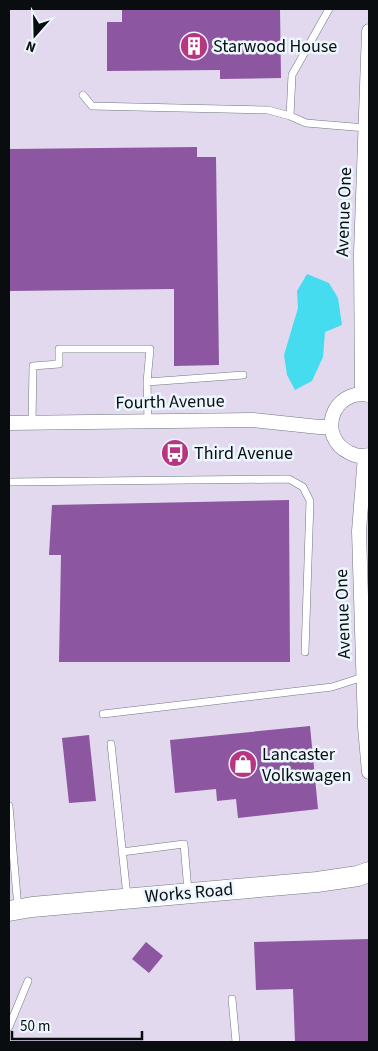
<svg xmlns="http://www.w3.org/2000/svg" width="378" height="1051" viewBox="0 0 378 1051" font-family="'Source Sans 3',sans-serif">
<rect width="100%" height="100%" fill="#dfe8f1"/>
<path fill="#e2d9ee" d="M9 9H369V1042H9Z"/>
<path fill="#46dcf0" d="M307 274 329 283 338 298 342 325 325 332 323 357 312 381 295 390 287 375 284 355 298 308 297 291Z"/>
<path fill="#8c56a0" d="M122 9H280L281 78 220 79V70L107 71V22H122Z
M197 147V157H216L219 365 174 366V289L9 291V149Z
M289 500 290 662H59L61 555H49L52 505Z
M310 726 318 809 238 818 236 799 217 801 216 789 175 793 170 740Z
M89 735 96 801 69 803 62 738Z
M369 939V1042H295L293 989 256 990 254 942Z
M146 942 163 956 149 973 132 959Z"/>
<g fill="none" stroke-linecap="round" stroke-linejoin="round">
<defs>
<path id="lane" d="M83 95 92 106 268 110 290 116 306 123 366 128
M290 116 292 75 329 9
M148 421 147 382 243 375
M32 422 33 366 59 364V349H150L147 382
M9 482 289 479 303 487 310 501 305 652
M103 714 332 687 363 677
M111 744 127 896
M9 806 18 908
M122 852 184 844 188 891
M232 999 236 1042
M9 1027 28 981"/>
<path id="street" d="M362 394 361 253 369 31
M369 395C332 388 316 437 350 453 356 456 363 457 369 455
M9 423 253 420 319 427H331
M365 456 359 531 365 727 369 772"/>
<path id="secondary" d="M9 911 32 907 317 882 358 876 369 872"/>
</defs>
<use href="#lane" stroke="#707880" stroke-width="8"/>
<use href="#street" stroke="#707880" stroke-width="15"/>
<use href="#secondary" stroke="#707880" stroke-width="21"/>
<use href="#lane" stroke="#fff" stroke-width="7"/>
<use href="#street" stroke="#fff" stroke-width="14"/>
<use href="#secondary" stroke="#fff" stroke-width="20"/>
</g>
<defs>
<symbol id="building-disc" viewBox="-11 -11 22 22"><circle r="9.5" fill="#b63682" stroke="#ecf6fe"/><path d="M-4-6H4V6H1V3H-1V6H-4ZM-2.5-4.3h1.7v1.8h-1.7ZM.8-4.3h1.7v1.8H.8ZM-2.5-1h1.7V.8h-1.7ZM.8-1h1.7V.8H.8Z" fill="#fff"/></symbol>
<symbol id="bus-disc" viewBox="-11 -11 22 22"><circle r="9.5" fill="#b63682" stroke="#ecf6fe"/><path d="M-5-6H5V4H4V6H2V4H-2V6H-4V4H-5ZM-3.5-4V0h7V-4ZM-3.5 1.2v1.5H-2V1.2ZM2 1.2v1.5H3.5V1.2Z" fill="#fff"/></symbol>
<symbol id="shop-disc" viewBox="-11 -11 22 22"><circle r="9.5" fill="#b63682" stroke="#ecf6fe"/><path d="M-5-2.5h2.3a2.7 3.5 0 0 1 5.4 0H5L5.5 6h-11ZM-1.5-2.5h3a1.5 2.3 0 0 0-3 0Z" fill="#fff"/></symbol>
</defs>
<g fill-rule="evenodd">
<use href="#building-disc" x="178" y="30" width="32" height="32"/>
<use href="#bus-disc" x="159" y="437" width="32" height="32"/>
<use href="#shop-disc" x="227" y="748" width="32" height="32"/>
</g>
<g text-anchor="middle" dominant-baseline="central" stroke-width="5" stroke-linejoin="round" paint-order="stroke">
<g font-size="18" fill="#0a0d0f" stroke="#ecf6fe" text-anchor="start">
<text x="213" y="46">Starwood House</text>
<text x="194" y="453">Third Avenue</text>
<text x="262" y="754">Lancaster<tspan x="262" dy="21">Volkswagen</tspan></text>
</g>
<g font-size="18" fill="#0a0d0f" stroke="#ecf6fe">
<text transform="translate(344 212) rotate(-88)">Avenue One</text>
<text transform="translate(170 402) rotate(-1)">Fourth Avenue</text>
<text transform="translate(343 614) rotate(-92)">Avenue One</text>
<text transform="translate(189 893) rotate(-5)">Works Road</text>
</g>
</g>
<rect width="378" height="1051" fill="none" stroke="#0a0d0f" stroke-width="20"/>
<g transform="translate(35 35) rotate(200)" stroke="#ecf6fe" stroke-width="4" paint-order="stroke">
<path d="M0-4L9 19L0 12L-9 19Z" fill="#0a0d0f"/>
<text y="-8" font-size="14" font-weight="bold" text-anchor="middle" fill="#0a0d0f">N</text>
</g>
<path d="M12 1031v8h130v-8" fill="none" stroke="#0a0d0f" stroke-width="2.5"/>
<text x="20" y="1031" font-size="15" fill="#0a0d0f" stroke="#ecf6fe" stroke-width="4" paint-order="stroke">50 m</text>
</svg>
